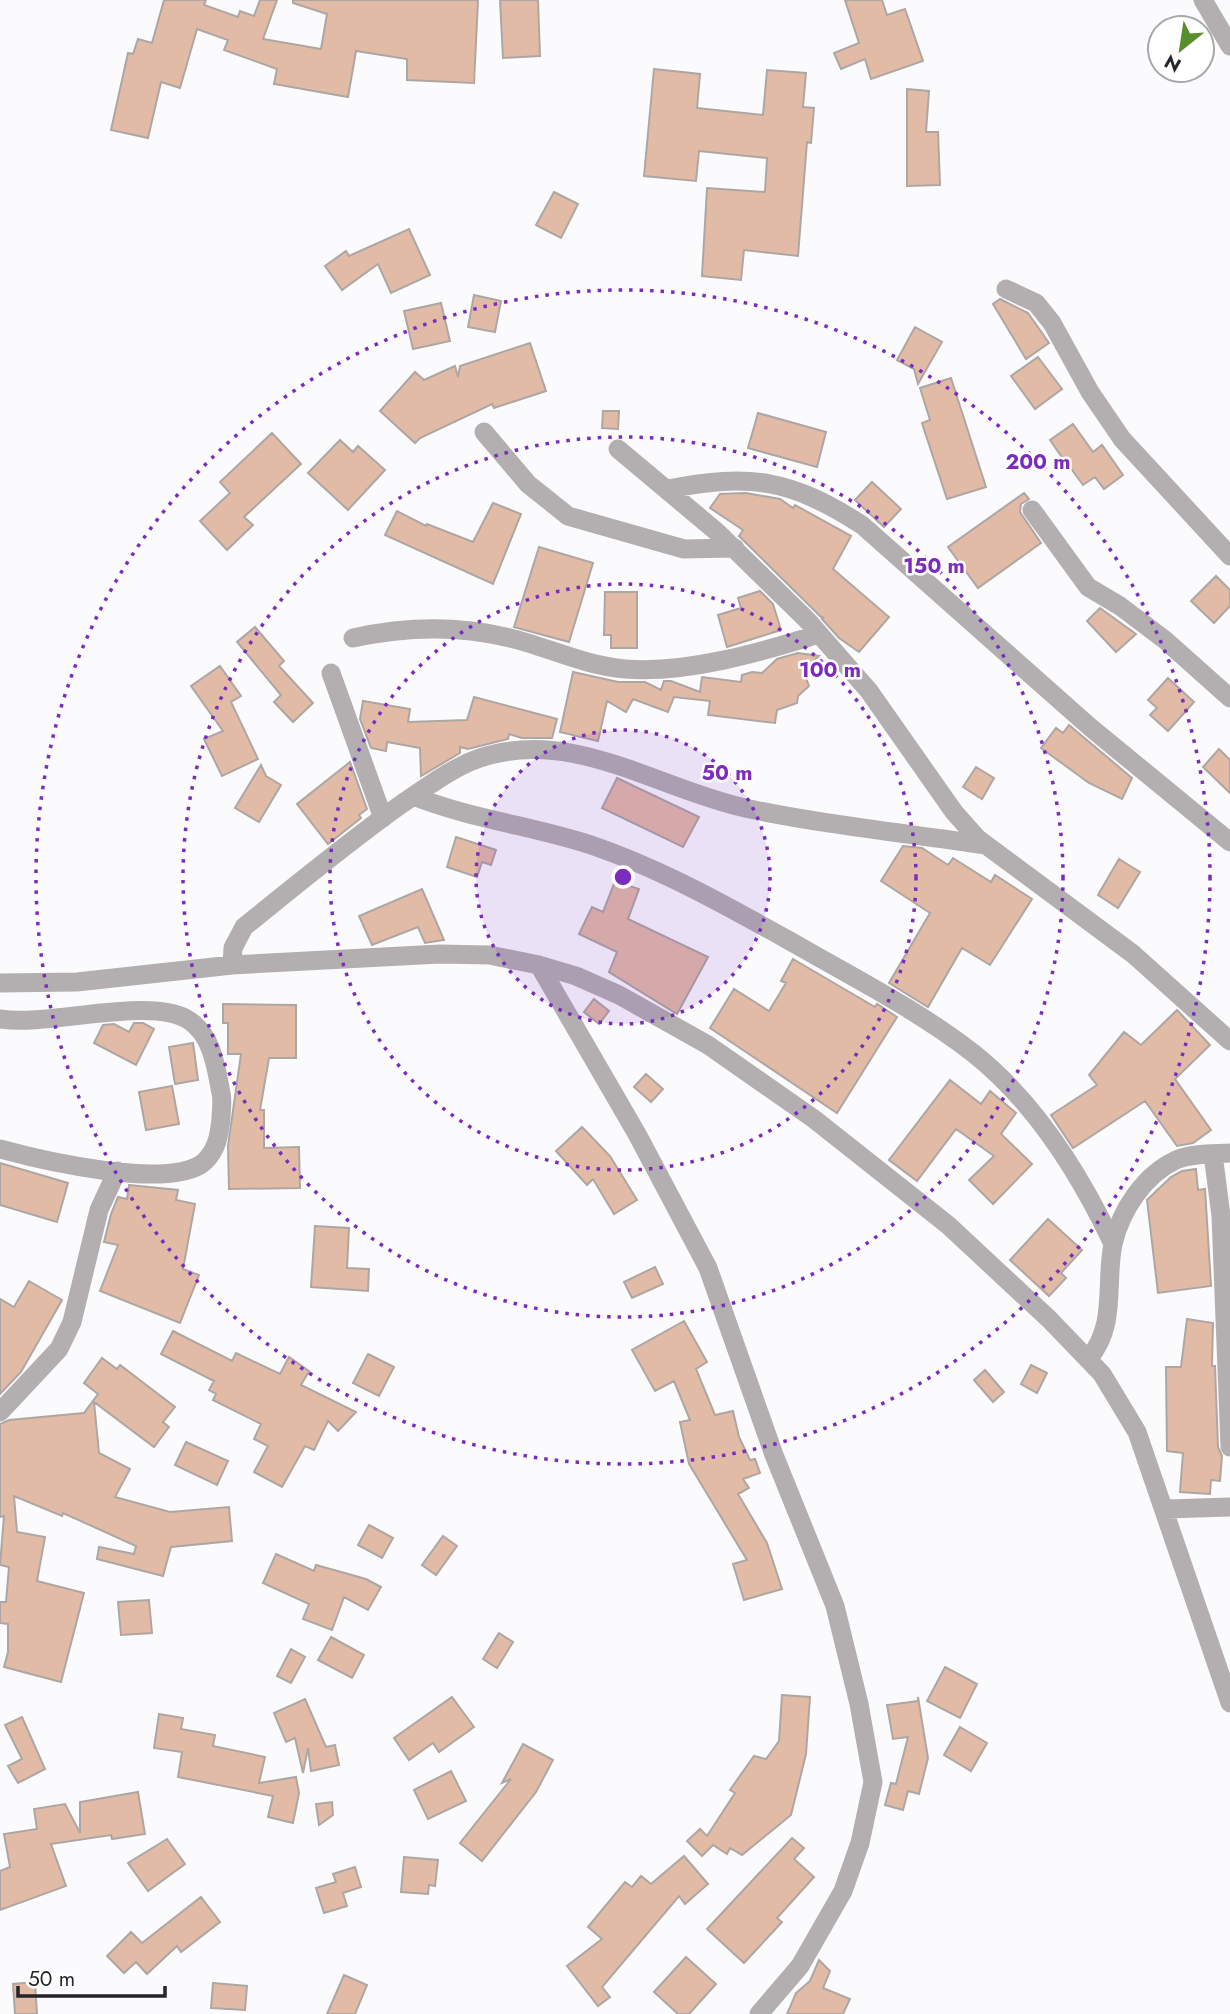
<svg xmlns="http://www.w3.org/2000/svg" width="1230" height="2014" viewBox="0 0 1230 2014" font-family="Jost,sans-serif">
<rect width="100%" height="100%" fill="#fbfbfe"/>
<path fill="#e2bba7" stroke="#aea6a3" stroke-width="2" d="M164 0H206L204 5 238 17 240 11 254 16 260 0H277L263 39 321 49 327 14 293 3V0H478L474 83 407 80V59L356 51 348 97 274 84 277 69 224 50 228 40 197 29 180 88 161 82 148 138 111 130 128 53 133 54 138 39 152 43Z
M500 0H538L540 56 503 58Z
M845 0H882L887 15 905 9 923 61 871 79 865 59 841 69 834 53 859 43Z
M654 69 700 74 697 108 763 115 767 70 806 73 803 107 814 108 811 143 807 142 798 256 744 250 741 280 702 276 707 188 765 192 767 158 699 151 696 181 644 176Z
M907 89 929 91 926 132H938L940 185 907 186Z
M554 192 578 204 561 238 536 225Z
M409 229 430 275 391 293 378 264 342 290 325 266 346 251 349 256Z
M474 295 501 301 495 332 468 327Z
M1000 299 1028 313 1049 343 1026 359 993 304Z
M441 303 450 341 413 349 404 311Z
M915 327 942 342 918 384 914 369 897 360Z
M530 343 546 391 494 408 492 404 420 438 415 443 380 411 415 372 424 380 455 366 458 377 460 366Z
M1038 357 1062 389 1035 409 1011 376Z
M951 378 986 487 947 499 922 423 930 420 920 388Z
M603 411H619L618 429 602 428Z
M758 413 826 432 817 467 748 448Z
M1073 424 1093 452 1102 445 1123 475 1104 489 1095 477 1083 485 1067 463 1069 461 1066 463 1050 440Z
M272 433 301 464 244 517 253 525 227 550 200 521 230 493 220 482Z
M340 440 353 452 358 446 385 470 348 510 308 473Z
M872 482 901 509 884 527 855 500Z
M746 493 780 499 793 508 795 505 851 536 833 569 889 617 859 652 839 638 822 619 824 617 822 618 739 536 743 530 710 508 720 494Z
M1024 493 1029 499 1021 504 1020 512 1041 543 978 588 948 547Z
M493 503 521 514 493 584 385 535 397 511 426 526 427 524 473 542Z
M539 547 593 563 569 642 514 627Z
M1216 576 1230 590V606L1214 623 1191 601Z
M760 591 773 604 781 630 727 647 718 615 741 608 738 598Z
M605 592H637V648H611V635H604Z
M1100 608 1136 634 1116 652 1087 621Z
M255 627 284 661 279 666 313 703 293 722 274 702 281 695 237 642Z
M798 653 819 656 803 670 809 686 798 696 797 703 777 710 775 723 708 715 710 701 674 697 668 712 633 699 626 712 607 701 598 741 560 732 573 672 618 682H645L661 690 664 681H671L700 692 702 677 741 682 742 675 752 672 762 673 777 659Z
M220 666 241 696 231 702 258 759 222 776 204 739 223 731 191 686Z
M1168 678 1194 702 1168 731 1150 715 1157 708 1148 700Z
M474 697 557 719 552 738H522L509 734 508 739 468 749 460 747V753L421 776 420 748 387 742 386 751 371 748 360 719 363 701 410 709 408 722 467 720Z
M1069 725 1132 778 1122 799 1089 783 1041 748 1056 728 1063 733Z
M1219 749 1230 760V793L1203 767Z
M350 762 367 809 359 815 361 818 328 844 297 804Z
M261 765 266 776 281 785 259 822 235 808Z
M976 767 994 778 982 799 963 787Z
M617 778 699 817 683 847 602 808Z
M456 837 496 850 491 865 482 862 477 877 447 867Z
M903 846 922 848 948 865 953 858 991 882 995 875 1032 899 990 965 962 948 928 1007 889 983 930 913 881 881Z
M1119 859 1140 872 1118 908 1098 895Z
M615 881 639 889 628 919 708 957 677 1014 609 972 617 952 579 934 592 907 603 912Z
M422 889 444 940 425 943 418 927 372 945 359 916Z
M793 959 875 1007 877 1004 897 1017 837 1113 710 1028 734 989 769 1011 786 983 781 981Z
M594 999 609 1011 599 1024 584 1012Z
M223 1004 296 1005V1058H269L260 1110H264V1148L299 1147 300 1188 229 1189 228 1146 241 1054H228V1023H223Z
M1177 1010 1210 1045 1175 1079 1211 1130 1193 1143 1177 1146 1145 1101 1073 1148 1051 1115 1097 1085 1089 1075 1124 1032 1141 1045Z
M134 1023H143L154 1029 136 1065 94 1043 103 1025 114 1024 129 1032Z
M193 1043 198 1080 175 1084 169 1047Z
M646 1074 663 1089 651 1102 634 1087Z
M950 1080 981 1104 990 1091 1016 1113 1001 1134 1032 1164 993 1204 969 1180 994 1156 956 1129 917 1181 889 1160Z
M172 1086 179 1124 146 1130 139 1092Z
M582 1127 610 1156 637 1200 614 1214 593 1179 587 1185 556 1151Z
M0 1163 68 1183 57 1222 0 1205Z
M1196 1169 1198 1190 1205 1189 1211 1286 1158 1293 1147 1200 1171 1177 1182 1171Z
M129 1185 178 1190 176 1200 195 1204 183 1269 199 1275 180 1323 100 1291 118 1245 104 1242 111 1214 118 1197 127 1199Z
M1048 1219 1082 1250 1061 1273 1066 1278 1049 1296 1010 1260Z
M315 1226 349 1228 347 1268 369 1269 368 1291 311 1287Z
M655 1267 663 1284 632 1298 624 1282Z
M29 1281 62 1300 21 1372 0 1394V1299L14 1307Z
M1187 1319 1213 1323 1212 1366H1215L1218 1447 1222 1456 1220 1481 1211 1480 1210 1494 1180 1492 1183 1453 1167 1451 1166 1367H1181Z
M684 1321 707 1362 696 1369 715 1415 733 1411 739 1437 750 1460 755 1459 760 1473 743 1479 749 1488 738 1494 767 1543 782 1589 744 1600 733 1564 747 1560 689 1464 680 1422 690 1420 674 1381 655 1391 632 1350Z
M173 1331 232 1361 236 1353 280 1374 289 1357 309 1371 301 1385 356 1412 338 1431 328 1421 314 1450 305 1446 282 1487 254 1472 268 1446 254 1439 261 1424 213 1400 216 1394 209 1390 214 1381 161 1354Z
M368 1354 394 1367 379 1396 353 1383Z
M102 1358 117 1369 120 1365 175 1407 163 1422 169 1427 154 1447 94 1402 99 1453 130 1469 115 1497 170 1512 229 1507 232 1541 171 1547 163 1576 97 1559 99 1547 134 1554 136 1546 63 1513 62 1516 14 1496 17 1532 45 1537 37 1581 84 1593 61 1682 4 1667 8 1652V1624L0 1623V1602H6L9 1567 0 1565 4 1516 0 1517V1424L9 1420 84 1413 98 1394 84 1383Z
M1031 1365 1047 1373 1037 1393 1021 1384Z
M985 1370 1004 1392 993 1402 974 1380Z
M186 1442 228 1461 217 1485 175 1465Z
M369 1525 393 1538 382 1558 358 1545Z
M443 1536 457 1546 436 1575 422 1565Z
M276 1554 314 1571 316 1565 366 1579 381 1587 368 1610 344 1597 332 1630 303 1619 309 1604 263 1583Z
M149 1600 152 1633 121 1635 118 1602Z
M499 1633 513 1642 497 1668 483 1659Z
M331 1637 364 1655 352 1678 318 1660Z
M291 1649 305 1657 291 1683 277 1676Z
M945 1667 977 1684 960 1718 927 1701Z
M782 1695 810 1697 806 1754 791 1815 742 1855 730 1848 727 1854 713 1845 702 1856 687 1841 700 1829 707 1836 735 1793 730 1790 754 1756 766 1759 779 1741Z
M452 1697 474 1727 439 1752 433 1743 409 1760 394 1738Z
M918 1697 928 1758 919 1794 908 1791 903 1810 885 1805 891 1783 896 1784 908 1737 893 1739 887 1705 918 1701Z
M305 1699 326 1747 335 1745 339 1765 311 1771 308 1748 303 1773 295 1738 286 1742 274 1713Z
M159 1714 183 1718 181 1729 215 1735 213 1746 265 1757 259 1783 296 1777 299 1793 293 1823 268 1817 273 1796 178 1777 182 1752 154 1748Z
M22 1717 45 1769 18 1783 8 1766 22 1759 5 1725Z
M960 1727 987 1743 971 1771 944 1755Z
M523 1744 553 1760 536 1792 482 1861 460 1843 511 1779 502 1783Z
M451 1771 466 1801 428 1819 414 1790Z
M138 1792 145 1834 112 1839 111 1835 51 1844 66 1886 0 1910V1871L10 1867 4 1834 37 1829 34 1809 65 1804 80 1833V1802Z
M332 1802 333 1815 319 1825 316 1804Z
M792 1838 804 1848 794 1859 814 1877 777 1918 782 1922 744 1963 707 1929Z
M167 1839 185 1864 148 1891 128 1863Z
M684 1856 708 1884 685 1904 679 1896 602 1987 610 1997 598 2006 567 1966 602 1939 588 1927 625 1882 632 1887 641 1876 651 1884Z
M404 1857 438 1860 435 1886 429 1885 428 1894 401 1892Z
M355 1867 361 1887 343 1893 347 1906 324 1913 316 1888 336 1882 333 1874Z
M201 1897 220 1922 181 1952 177 1946 147 1974 136 1962 124 1973 107 1956 131 1932 142 1943Z
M686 1957 716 1984 689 2014H678L654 1992Z
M819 1960 830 1971 823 1988 850 1999 843 2014H787L796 1993 810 1981Z
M344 1975 367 1985 355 2014H327Z
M35 1982 37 2014H15L13 1984Z
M213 1983 247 1986 245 2010 211 2008Z"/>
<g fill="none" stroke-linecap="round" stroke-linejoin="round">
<path stroke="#b3afb0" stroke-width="19" d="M1203 0 1230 46
M1006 289 1036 303 1052 323 1090 392 1122 439 1230 556
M484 432 528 484 568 516 684 549 735 548
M618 449 717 532 807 620 869 691 954 812 978 839 1133 954 1230 1041
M668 489C751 473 790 479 862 525L1090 727 1230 842
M1032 510 1088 587 1120 606 1165 640 1230 698
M353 638C412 625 470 625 528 643 561 653 590 666 625 669 686 674 762 652 819 634
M331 673 383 818
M413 796C471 819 533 826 591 845 664 870 731 908 797 945 856 979 919 1011 973 1053 1035 1102 1080 1174 1113 1244
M232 965 233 948 244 927C296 885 348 842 403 803 427 787 453 767 480 758 572 727 658 789 745 808 825 825 906 833 986 845
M539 965 637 1134 708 1268 774 1455 835 1606 859 1704 873 1782 860 1843 843 1891 800 1966 759 2014
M0 983 77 982 232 965 440 954 489 955 539 965 576 976 619 995 708 1045 814 1119 948 1225 1049 1319 1102 1374 1137 1432 1230 1703
M0 1019C49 1027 153 995 190 1021 213 1037 216 1068 221 1093 223 1101 221 1111 221 1119 219 1136 217 1150 204 1162 171 1191 40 1160 0 1149
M1213 1154 1221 1216 1230 1447
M1089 1358C1117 1325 1105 1283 1113 1244 1121 1210 1144 1175 1176 1160 1191 1153 1214 1154 1230 1153
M0 1412 59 1349 72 1322 99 1210 117 1171
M1166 1509 1230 1507"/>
</g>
<circle cx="623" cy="877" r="147" fill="#7b2cbf" fill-opacity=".12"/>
<g fill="none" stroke="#7b2cbf" stroke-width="3.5" stroke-dasharray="3.5 7">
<circle cx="623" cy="877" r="147"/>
<circle cx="623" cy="877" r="293"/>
<circle cx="623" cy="877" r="440"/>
<circle cx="623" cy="877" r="587"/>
</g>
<circle cx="623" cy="877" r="10" fill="#7b2cbf" stroke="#fff" stroke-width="3.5"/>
<g font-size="21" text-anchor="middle" font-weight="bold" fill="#7b2cbf" stroke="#fff" stroke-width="5" stroke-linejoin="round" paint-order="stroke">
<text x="1038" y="469">200 m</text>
<text x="934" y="573">150 m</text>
<text x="830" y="677">100 m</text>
<text x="727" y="780">50 m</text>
</g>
<g transform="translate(1181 49) rotate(210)"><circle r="33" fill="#ffffff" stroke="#a7a8a9" stroke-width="2"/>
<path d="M0-5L12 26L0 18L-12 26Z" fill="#598f2a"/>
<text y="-10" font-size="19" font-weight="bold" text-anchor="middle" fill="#242528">N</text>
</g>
<path d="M18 1986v10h147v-10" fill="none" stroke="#242528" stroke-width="3.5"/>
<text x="28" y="1986" font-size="21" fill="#242528" stroke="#ffffff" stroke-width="5" paint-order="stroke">50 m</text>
</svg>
